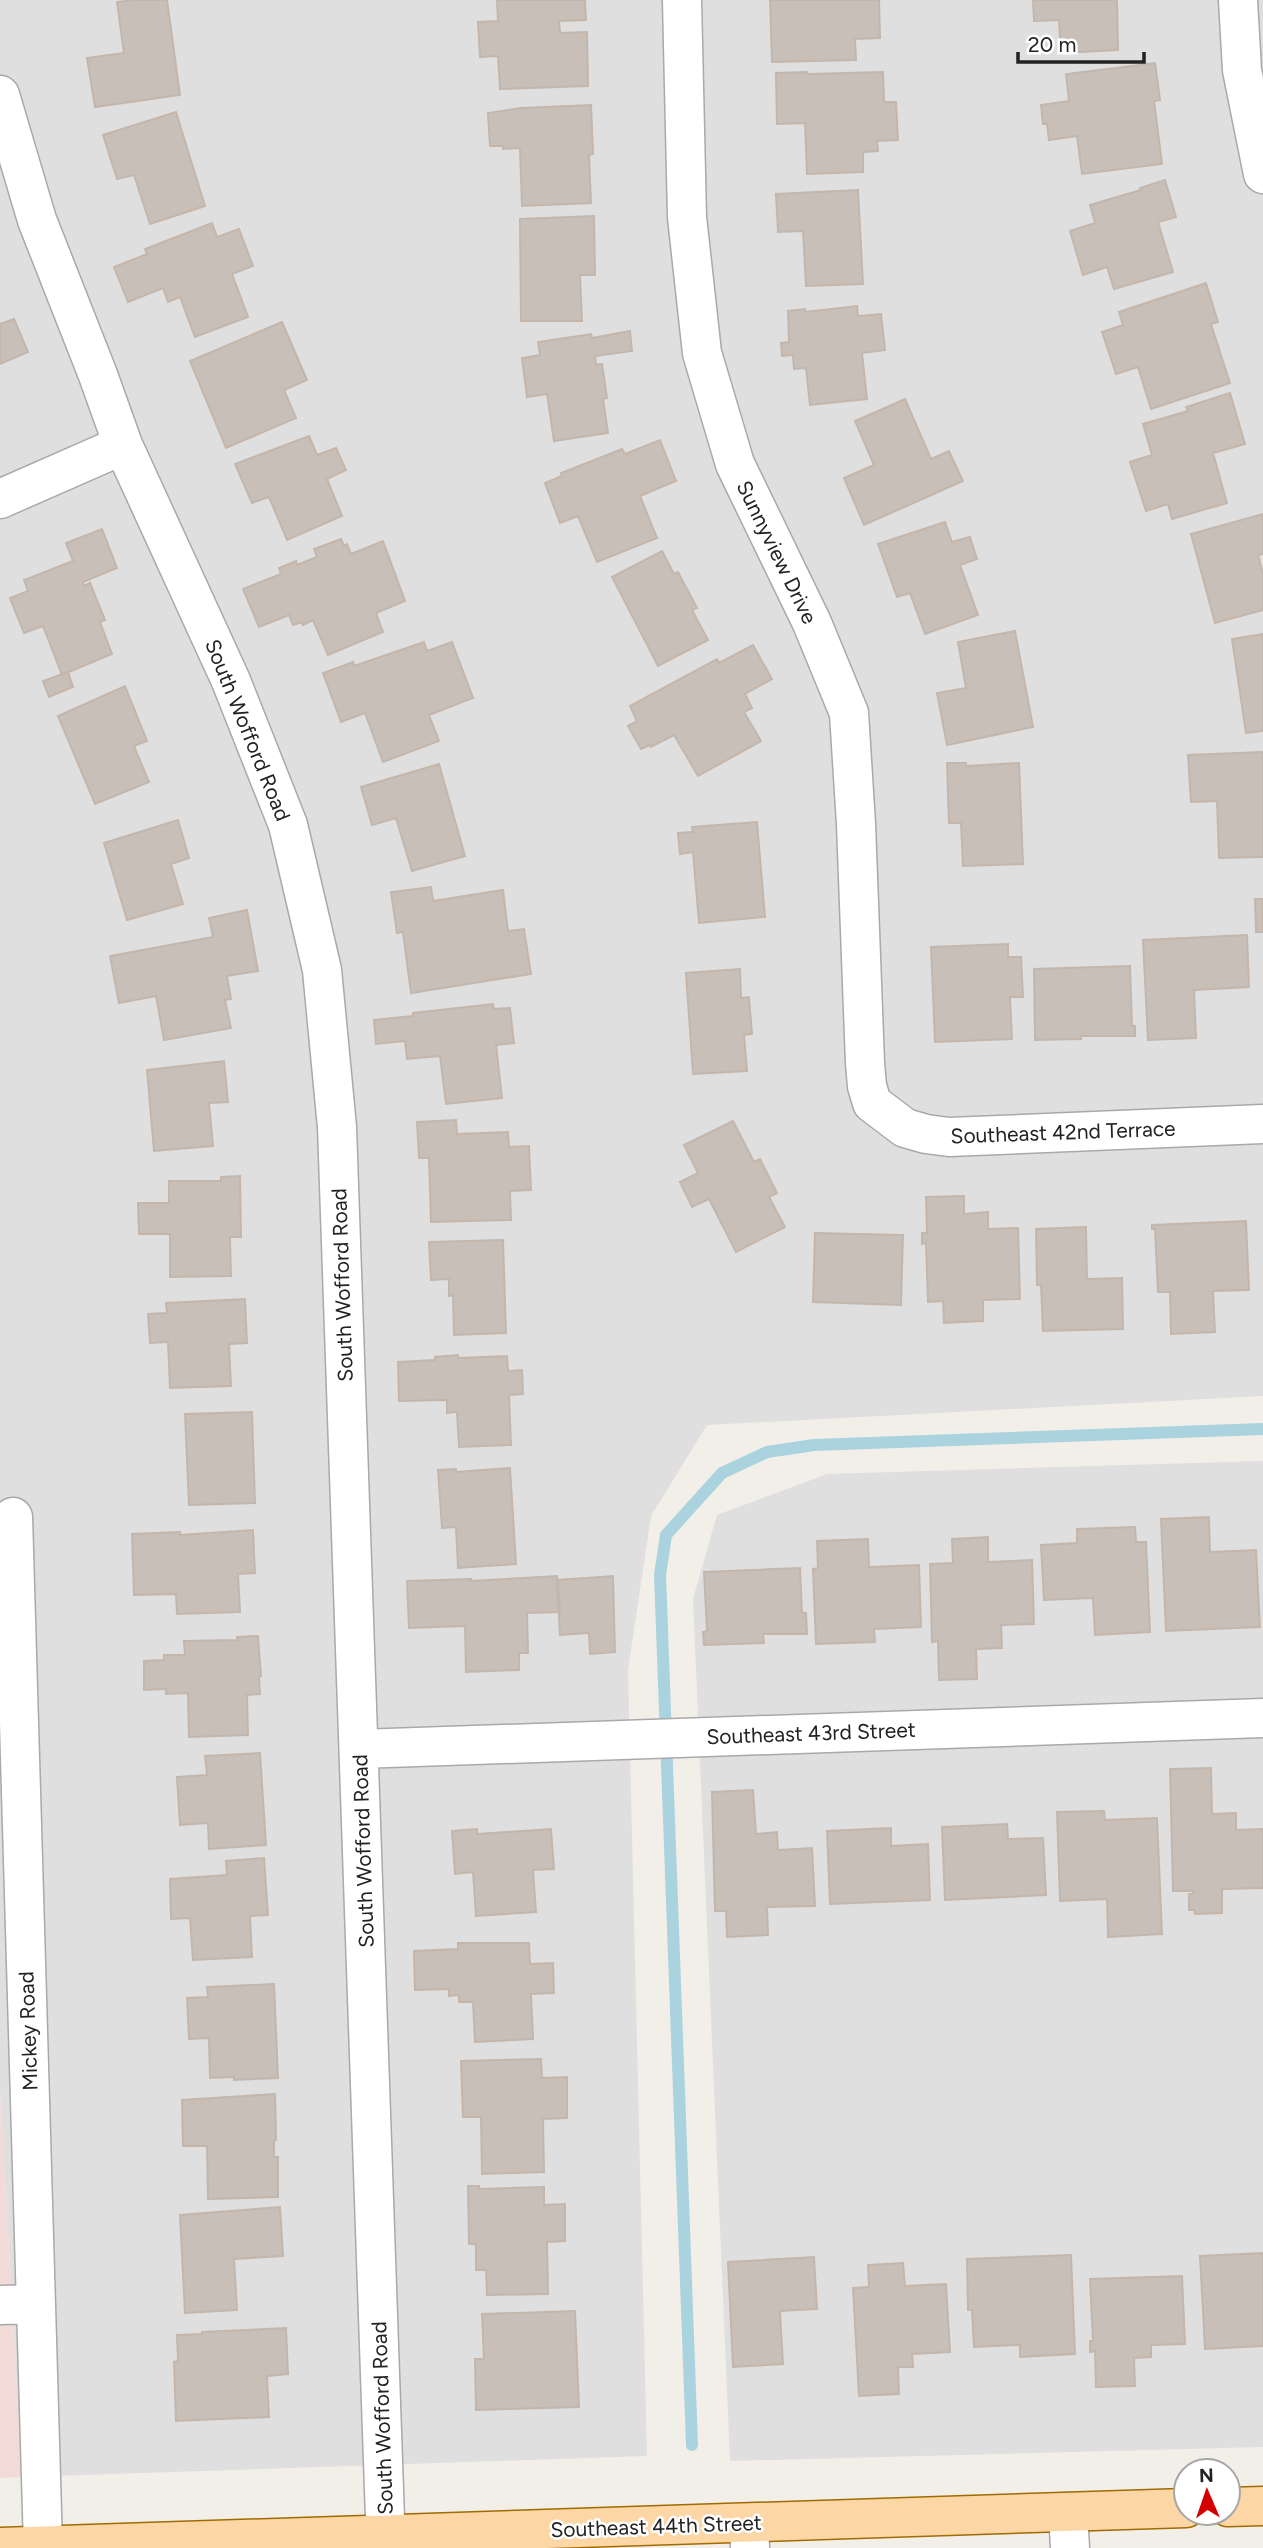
<svg xmlns="http://www.w3.org/2000/svg" width="1263" height="2548" viewBox="0 0 1263 2548" font-family="Figtree,sans-serif">
<rect width="100%" height="100%" fill="#f2efe9"/>
<path fill="#e0dfdf" d="M0 0H1263V1396L707 1425 651 1516 628 1670 647 2456 22 2477 0 2091Z
M1263 1461V2447L730 2461 693 1599 717 1515 827 1474Z"/>
<path fill="#f2dad9" d="M0 2091 22 2477 0 2478Z"/>
<g fill="none" stroke-linecap="round" stroke-linejoin="round">
<path stroke="#aad3df" stroke-width="12" d="M692 2445 660 1575 666 1535 722 1473 767 1452 814 1445 1263 1429"/>
</g>
<path fill="#c7bfb8" stroke="#c4b6ab" stroke-width="2" d="M133 0H167L180 95 95 107 87 58 124 53 117 2Z
M497 0H585L586 20 559 21 560 33 587 32 588 86 500 89 498 56 480 57 478 22 498 21Z
M770 0H879L880 38 855 39 856 60 772 62Z
M1033 0H1117L1118 50 1061 53 1059 20 1034 21Z
M1155 63 1160 100 1154 101 1162 164 1082 174 1077 136 1049 140 1047 124H1043L1041 105 1069 101 1066 74Z
M807 72 808 74 883 72 884 102H896L898 140 877 141 878 151 863 152V172L807 174 805 123 777 124 776 73Z
M591 105 593 154 589 155 591 203 522 206 520 148 503 149V146H490L488 113 521 108Z
M176 112 205 206 150 224 134 175 117 179 103 135Z
M1165 180 1176 217 1158 222 1173 272 1114 289 1107 267 1083 275 1070 231 1095 223 1090 205 1141 190 1140 188Z
M858 190 863 284 806 286 803 231 778 232 776 194Z
M594 216 595 275H580L582 321H521L520 219Z
M212 223 217 237 239 229 253 266 232 274 248 317 195 337 180 297 168 302 163 288 128 302 114 267 147 254 145 249Z
M1206 283 1218 322 1211 324 1230 383 1151 409 1138 367 1116 374 1102 332 1123 325 1119 312Z
M857 306 858 316 881 314 885 350 862 353 867 399 810 405 806 368 794 369 793 355 782 356 781 343 789 342 788 311 805 309V312Z
M14 319 28 352 0 364V324Z
M282 322 307 380 284 390 296 418 226 448 190 361Z
M630 331 632 351 595 356 596 365 602 364 607 398 603 399 608 433 554 441 547 394 527 397 522 358 540 355 538 342 591 334 592 338Z
M1230 393 1245 444 1213 453 1227 503 1172 519 1168 504 1146 511 1130 462 1152 455 1143 424 1188 411 1186 407Z
M905 399 931 459 949 451 963 481 864 525 844 478 874 465 855 421Z
M309 436 317 455 336 448 346 470 327 479 342 516 287 540 269 497 252 503 235 464Z
M660 440 676 481 640 496 657 538 597 562 578 516 560 523 545 483 562 476 561 473 622 449 625 454Z
M1263 514V554L1258 555 1263 574V610L1215 623 1191 534Z
M945 522 952 542 970 537 977 559 960 565 978 615 925 634 910 593 897 597 878 544Z
M102 529 117 568 83 582 84 586 90 583 105 620 100 622 112 654 62 675 43 626 24 633 10 598 28 591 24 580 73 561 66 543Z
M341 539 344 546 347 544 351 554 383 541 405 601 376 613 383 632 328 655 313 620 303 625 302 622 293 625 289 615 259 627 243 589 281 574 279 568 296 561 297 565 317 557 314 549Z
M662 551 674 574 678 572 697 608 692 610 708 640 658 666 612 577Z
M1015 631 1033 727 947 745 937 693 966 688 958 642Z
M1263 634V731L1246 733 1232 639Z
M424 642 427 651 452 642 473 698 429 715 439 741 383 762 365 713 341 722 323 673 353 662 354 666Z
M753 645 772 679 745 694 752 708 744 712 761 741 698 776 674 735 651 747 650 745 641 749 628 726 637 721 630 706 717 659 719 663Z
M68 672 73 687 49 697 43 681Z
M125 686 147 741 134 746 149 782 95 804 58 716Z
M1263 752V857L1219 858 1217 801 1191 802 1188 755Z
M947 763H966V766L1019 763 1023 864 963 866 961 823H949Z
M439 764 465 856 412 871 396 818 372 825 361 787Z
M178 820 189 858 171 864 183 904 127 920 104 843Z
M757 822 765 917 699 923 693 852 680 854 678 833 693 832 692 827Z
M431 887 433 901 503 890 508 931 524 929 531 974 411 993 403 932 397 933 391 892Z
M1255 899H1263V932H1256Z
M247 910 258 971 227 976 231 999 225 1000 231 1028 164 1040 156 996 119 1003 110 956 213 937 209 918Z
M1247 935 1249 987 1194 990 1196 1038 1148 1040 1143 940Z
M1008 944V957H1021L1023 997H1010L1012 1039 935 1042 931 947Z
M1130 966 1132 1026H1135V1036H1081V1039L1035 1040 1034 969Z
M740 969 741 998 749 997 752 1034 744 1035 747 1071 693 1074 686 973Z
M493 1004 494 1009 510 1008 514 1043 496 1045 502 1098 446 1104 440 1056 407 1059 405 1041 376 1044 374 1020 413 1016V1013Z
M224 1061 228 1102 209 1103 213 1146 154 1151 147 1070Z
M456 1120 457 1134 508 1132 509 1147 529 1146 531 1190 510 1191 511 1220 431 1222 429 1158H419L417 1122Z
M733 1121 754 1162 760 1159 777 1193 769 1197 785 1227 736 1252 709 1199 692 1207 680 1182 698 1173 684 1145Z
M240 1176 241 1237H230L231 1276 170 1277V1234H139L138 1203H169V1181H221V1177Z
M964 1196V1214L988 1212V1229L1018 1228 1020 1299 983 1300V1321L944 1323 943 1301 928 1302 926 1243 922 1244V1233H927L926 1197Z
M1246 1221 1249 1290 1213 1291 1215 1332 1171 1334 1170 1292H1158L1155 1229H1152V1225Z
M1086 1227 1087 1279 1122 1278 1123 1329 1043 1331 1041 1285H1037L1036 1229Z
M815 1233 903 1235 901 1305 813 1302Z
M503 1240 506 1333 454 1335 453 1295 449 1296V1279L431 1280 429 1242Z
M245 1299 247 1343 229 1344 231 1386 170 1388 168 1342 150 1343 148 1314 167 1313 166 1303Z
M458 1355V1358L507 1356 508 1371 522 1370 523 1394 509 1395 511 1445 459 1447 457 1412 447 1413V1400L399 1401 398 1362 435 1360V1357Z
M252 1412 255 1503 189 1505 185 1414Z
M510 1468 516 1564 458 1568 456 1527 442 1528 438 1470 456 1469V1472Z
M1209 1517 1210 1552 1256 1550 1260 1627 1166 1631 1161 1519Z
M1135 1527 1136 1542H1146L1150 1632 1095 1635 1093 1598 1044 1600 1041 1545 1077 1543V1529Z
M253 1530 255 1573 238 1574 240 1612 177 1614 176 1594 134 1595 132 1534 180 1532V1535Z
M988 1537V1562L1032 1560 1034 1624 1001 1625 1002 1648 976 1649 977 1679 939 1680 938 1641 932 1642 930 1564 953 1563 952 1539Z
M868 1539 869 1567 919 1565 921 1627 874 1629 875 1642 816 1644 813 1569 818 1568 817 1541Z
M800 1568 802 1613H806L807 1634H763L764 1643 704 1645 703 1632 707 1631 704 1572Z
M557 1576 560 1612 527 1613 528 1653H519V1670L466 1672 465 1626 409 1628 407 1581 471 1579V1581Z
M613 1576 615 1652 590 1654 589 1633 560 1635 557 1580Z
M258 1636 261 1676H259L260 1694 247 1695 248 1735 189 1737 188 1693 166 1694V1689L144 1690V1661L164 1660V1655H185L184 1641 237 1640V1637Z
M260 1753 266 1845 209 1849 208 1823 180 1825 177 1777 207 1775 205 1756Z
M1211 1768 1212 1814 1236 1813V1830L1263 1829V1888L1222 1889V1913L1195 1914 1194 1910H1189V1894H1193V1891H1173L1170 1769Z
M753 1790 756 1834 777 1832 778 1850 812 1848 815 1906 767 1907 768 1935 727 1937 726 1911H715L712 1792Z
M1104 1811 1105 1820 1157 1818 1162 1934 1108 1937 1107 1899 1060 1901 1057 1812Z
M1007 1824 1008 1839 1043 1838 1046 1895 945 1900 942 1827Z
M891 1828V1846L928 1844 930 1900 830 1904 827 1831Z
M477 1829V1834L551 1829 554 1869 533 1870 536 1912 476 1916 473 1872 455 1874 452 1831Z
M264 1858 268 1915 250 1916 252 1957 193 1960 190 1918 171 1919 170 1879 227 1875 226 1861Z
M458 1943H529L530 1964 553 1963 554 1993 531 1994 533 2039 475 2042 473 2002H459V1995L449 1996V1989L415 1990 414 1951 458 1949Z
M274 1984 278 2078 234 2080V2077L210 2078 209 2038 189 2039 187 1998 208 1997 207 1987Z
M541 2059 542 2078 567 2077V2118L543 2119 544 2172 482 2174 481 2117H463L461 2061Z
M275 2094 276 2140H274V2157H278V2197L208 2199 207 2146H183L182 2100Z
M468 2186H479V2189L544 2187V2205L565 2204V2241L547 2242 548 2294 487 2295 486 2270H476V2244H469Z
M280 2207 283 2256 234 2259 237 2310 185 2313 180 2215Z
M1263 2253V2346L1205 2349 1200 2256Z
M1071 2255 1075 2354 1020 2357V2345L974 2347 972 2310H968L967 2259Z
M814 2257 817 2309 780 2311 783 2364 733 2367 728 2262Z
M903 2263 905 2286 946 2284 950 2352 912 2354 913 2367H898L899 2394 859 2396 853 2288 869 2287 868 2265Z
M1182 2276 1185 2344 1151 2345V2357L1134 2358 1135 2386 1096 2387 1095 2351 1090 2352V2341H1093L1090 2279Z
M575 2311 579 2407 476 2410 475 2359H484L482 2314Z
M286 2328 288 2374 267 2376 269 2417 176 2421 174 2362 178 2361 177 2335 202 2334V2332Z"/>
<g fill="none" stroke-linecap="round" stroke-linejoin="round">
<defs>
<path id="minor" d="M682 0 687 217 702 353 735 464 812 623 849 713 856 824 865 1063 867 1086 872 1103 905 1128 926 1134 949 1137 1263 1124
M1238 0 1242 70 1263 174
M0 95 37 220 98 375 123 445 231 681 288 825 322 970 337 1127 386 2548
M0 499 123 445
M13 1517 43 2546
M359 1749 1263 1718
M0 2305 36 2304
M1068 2512 1070 2548
M749 2523 750 2548"/>
<path id="major" d="M1228 2507 1263 2506
M0 2547 1186 2508"/>
</defs>
<use href="#minor" stroke="#a9a9a9" stroke-width="41"/>
<use href="#major" stroke="#a06b00" stroke-width="41"/>
<use href="#minor" stroke="#fff" stroke-width="38"/>
<use href="#major" stroke="#fcd6a4" stroke-width="38"/>
</g>
<g text-anchor="middle" dominant-baseline="central" stroke-width="5" stroke-linejoin="round" paint-order="stroke">
<g font-size="21" fill="#222" stroke="#fff">
<text transform="translate(777 552) rotate(64)">Sunnyview Drive</text>
<text transform="translate(248 730) rotate(68)">South Wofford Road</text>
<text transform="translate(1063 1132) rotate(-2)">Southeast 42nd Terrace</text>
<text transform="translate(342 1285) rotate(-92)">South Wofford Road</text>
<text transform="translate(811 1733) rotate(-2)">Southeast 43rd Street</text>
<text transform="translate(363 1851) rotate(-92)">South Wofford Road</text>
<text transform="translate(28 2031) rotate(-92)">Mickey Road</text>
<text transform="translate(382 2418) rotate(-92)">South Wofford Road</text>
<text transform="translate(656 2526) rotate(-2)">Southeast 44th Street</text>
</g>
</g>
<g transform="translate(1207 2492) rotate(358)"><circle r="33" fill="#ffffff" stroke="#a7a7a7" stroke-width="2"/>
<path d="M0-5L12 26L0 18L-12 26Z" fill="#d40000"/>
<text y="-10" font-size="19" font-weight="bold" text-anchor="middle" fill="#222222">N</text>
</g>
<path d="M1018 52v10h126v-10" fill="none" stroke="#222222" stroke-width="3.5"/>
<text x="1028" y="52" font-size="21" fill="#222222" stroke="#ffffff" stroke-width="5" paint-order="stroke">20 m</text>
</svg>
